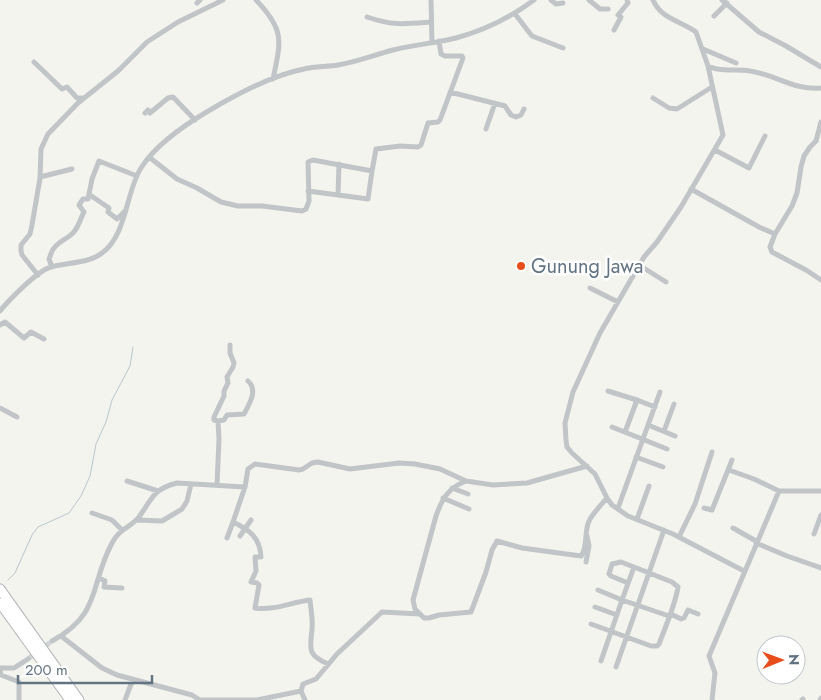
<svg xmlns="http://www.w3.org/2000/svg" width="821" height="700" viewBox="0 0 821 700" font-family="Jost,sans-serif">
<rect width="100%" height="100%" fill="#f4f4ef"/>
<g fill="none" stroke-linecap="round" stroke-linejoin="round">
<path stroke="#bac6cb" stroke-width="1" d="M8 580 15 573 32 535 38 527 69 513 81 496 90 476 96 444 106 422 112 400 130 366 133 347"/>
<path stroke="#d0d4d4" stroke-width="5" stroke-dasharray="5 2.5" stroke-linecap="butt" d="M28 659 52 641"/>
<defs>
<path id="highway" d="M0 589 79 700
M0 603 70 700"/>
</defs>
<use href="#highway" stroke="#b4b7ba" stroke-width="11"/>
<path stroke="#c1c5c8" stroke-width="5" d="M256 0C285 30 281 41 273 79
M431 0 432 43
M551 0 556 4 563 3
M589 0 600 9H608
M653 0C661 19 681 21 696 32L708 66 723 135 681 207 657 242 644 257 600 333 573 392 565 423 566 440 567 447 572 453 595 474 607 498 612 505 628 516 673 534 744 571
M722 0 759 32 786 46 821 67
M197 3 200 0
M515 14 532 36 563 48
M714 16 727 3
M367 17C393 26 405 24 431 22
M614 30 621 17 618 15 628 3 627 0
M703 49 736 63
M34 62 62 89 67 87 77 98H83
M708 66C723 73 733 68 750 71 774 74 795 91 821 88
M450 92 505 106 511 115 516 117 521 115 524 109
M653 98 669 108 677 109 712 87
M145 113 148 110 150 113 168 98 173 97 195 120
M486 129 495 103
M715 150 749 168 765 136
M149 157 177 179 197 188 221 202 238 206H262L302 211 306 209 309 201 308 162 313 160 372 171 376 149 400 146 418 147 421 145 428 123 438 122 440 120 463 58 462 56H445L441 54 439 41
M40 177 72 169
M691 189 759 227 775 234 770 247 772 252 806 270 821 280
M308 191 338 195 339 164
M90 195 109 208 108 212 117 219 126 210
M338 195 368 199 372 171
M775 234 792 206 797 193 801 167 804 156 810 147 816 141 821 122
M639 265 666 282
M52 267 49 259C51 255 51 251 54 248 59 241 67 239 73 233 79 227 80 219 84 212L79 205 83 199H88L92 179 99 161 137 176
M38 275 22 255 21 251V245L30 234 32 225 40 178 41 149 48 134 78 103 118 71 147 42 178 22 223 0
M590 288 618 302
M0 311C9 300 37 271 51 267 67 262 88 264 102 253 127 235 126 191 141 168 156 144 186 124 210 110 237 94 273 75 304 69 315 66 327 67 338 65 357 62 374 55 393 50 413 45 435 43 456 38 483 31 511 17 534 0
M0 325 5 322 24 338 31 332 44 339
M608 391 637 400
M0 408 17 417
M218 421 224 420 227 415 244 414C250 403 258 390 248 381
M648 425 675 436
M612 427 667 449
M664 431 674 404
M625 432 637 400 655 407
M636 457 663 467
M729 470 754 479 779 491
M127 481 158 491
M466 481C448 488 442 499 436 516L413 600 415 609 424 618H429L439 615 471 612 486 572 492 550 497 541 522 548 581 556C588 548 584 531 589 521 593 513 601 505 607 498
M217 485 219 439 218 421 214 420V417L224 396V391L228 383 227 377 233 367 234 363 230 353V345
M245 487 233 522C250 530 260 538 261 557H255L256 571 251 582 257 583 259 585 255 608C273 611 292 602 310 600 311 610 313 620 312 629 310 649 307 655 328 664
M452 488 468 494
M443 498 469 509
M618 508 660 392
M704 508 712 510 732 460
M92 513 112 520 122 530
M637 519 649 486
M137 520 162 521 182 509 187 501 191 484
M733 528 756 541
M814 534 821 515
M240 536 251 520
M679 537 695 504 712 452
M227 538 233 522
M756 543 787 556 821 568
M586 562 589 546 587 536
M99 578 105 581 104 587 122 588
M628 583 611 576 609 574 612 564 621 562 634 567
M598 590 622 600 601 661
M595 607 617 615
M591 624 651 646H657L659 644C666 625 675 606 678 587L672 582 634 567 622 600 669 616 673 615 681 619 684 618 688 610 698 614
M61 636 102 668 117 675 192 695 200 700H257L301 691 303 684 316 679 337 654 382 612 420 614
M52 641C102 614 89 586 112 543 120 528 130 528 139 517 152 499 153 489 177 483L245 487 248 469 255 464 299 470 303 469 312 463 318 462 350 469 399 463 415 464 440 469 466 481 493 485 527 483 587 466
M616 667 664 530
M0 668H14L28 659
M0 670 1 675 19 682V700
M301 691 305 700
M125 700 133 679
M712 700 715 673 709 656 779 491H821
M802 700 803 699
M820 700 821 698"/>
<use href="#highway" stroke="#fff" stroke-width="9"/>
</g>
<circle fill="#e74e1c" stroke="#fff" stroke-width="2" cx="521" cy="266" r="5"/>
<g text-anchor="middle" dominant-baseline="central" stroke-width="5" stroke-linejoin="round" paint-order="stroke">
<g font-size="20" fill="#627382" stroke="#fff" text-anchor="start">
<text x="531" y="266">Gunung Jawa</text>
</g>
</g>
<g transform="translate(781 660) rotate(89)"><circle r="24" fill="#ffffff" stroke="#c0c7cd"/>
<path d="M0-4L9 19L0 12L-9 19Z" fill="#e74e1c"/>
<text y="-8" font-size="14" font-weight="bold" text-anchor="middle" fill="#627382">N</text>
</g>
<path d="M18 675v8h134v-8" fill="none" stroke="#627382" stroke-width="2.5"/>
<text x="25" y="675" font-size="15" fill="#627382" stroke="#ffffff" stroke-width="4" paint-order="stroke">200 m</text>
</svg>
